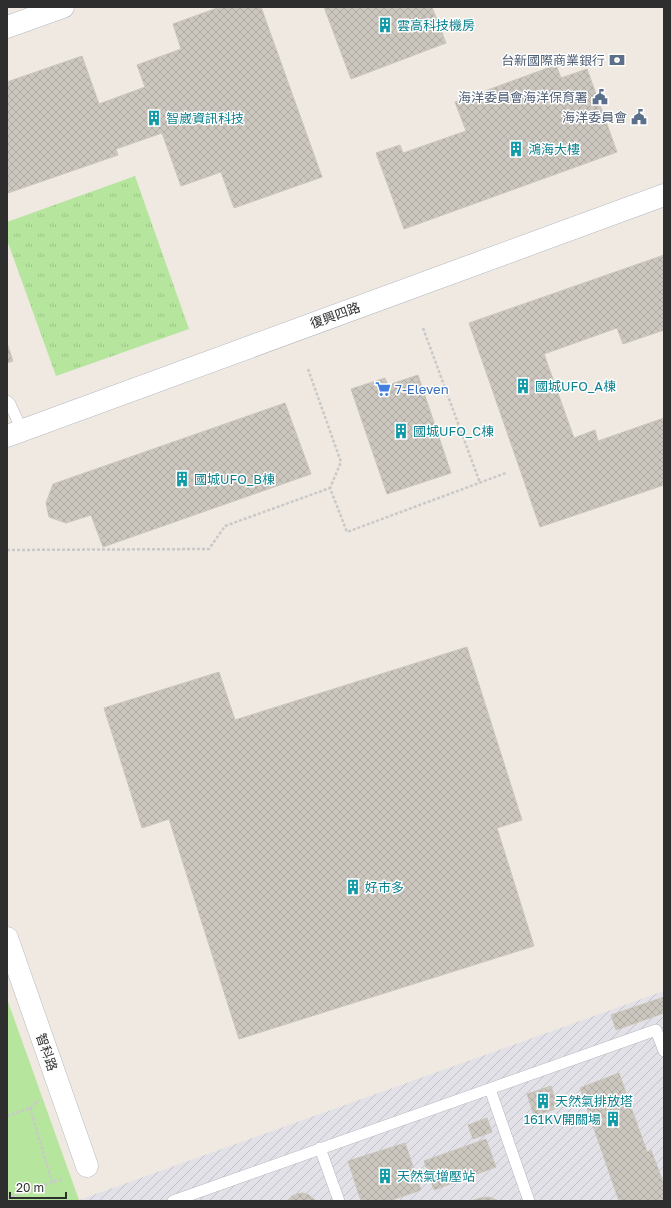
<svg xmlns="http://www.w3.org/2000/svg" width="671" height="1208" viewBox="0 0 671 1208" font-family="'Golos Text','Noto Sans TC',sans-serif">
<defs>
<pattern id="industrial-furrows" width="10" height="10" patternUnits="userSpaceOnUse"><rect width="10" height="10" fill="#e3e1e8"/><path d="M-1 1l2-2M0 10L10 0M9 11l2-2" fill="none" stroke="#c3c1c7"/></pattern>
<pattern id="grass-tufts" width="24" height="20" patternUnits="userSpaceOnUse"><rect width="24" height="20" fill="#b6e59e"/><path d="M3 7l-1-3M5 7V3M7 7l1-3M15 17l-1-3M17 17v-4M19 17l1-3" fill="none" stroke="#9dc588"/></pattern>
<pattern id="building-cross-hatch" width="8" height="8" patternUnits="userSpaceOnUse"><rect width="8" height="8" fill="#cbc7bf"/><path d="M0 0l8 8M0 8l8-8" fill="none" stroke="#afaba4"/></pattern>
</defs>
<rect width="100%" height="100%" fill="#efe9e1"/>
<path fill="url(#industrial-furrows)" d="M664 991V1201H75L79 1200Z"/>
<path fill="url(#grass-tufts)" d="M135 176 189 329 56 376 7 240V222Z"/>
<path fill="#b6e59e" d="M7 999 79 1200 75 1201H7Z"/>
<path fill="url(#building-cross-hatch)" stroke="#cbc5ba" d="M220 7H261L322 177 234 208 221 172 181 186 162 133 116 149 118 155 8 193 7 82 82 56 99 104 145 87 137 65 181 49 173 24Z
M324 7H432L446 43 351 79Z
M556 65 561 78 587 69 617 152 404 229 376 153 400 145 403 153 466 131 455 102Z
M664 255V330L623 344 617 328 544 354 574 438 595 430 598 441 664 418V485L540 527 469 323Z
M7 343 13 361 7 363Z
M418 375 451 473 387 494 351 389 385 378 388 385Z
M285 403 311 474 103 547 91 515 66 523 49 517 46 503 53 484Z
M467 647 522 820 497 828 534 946 239 1039 169 819 142 828 104 708 219 672 235 720Z
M664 997V1013L616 1030 611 1015Z
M619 1073 647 1152 651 1150 664 1185V1201H619L580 1088Z
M551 1086 558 1108 534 1116 527 1094Z
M487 1118 492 1132 473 1139 468 1125Z
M486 1139 496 1167 434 1190 424 1161Z
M405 1143 421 1190 389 1201H361L348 1161Z
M303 1193 309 1195 316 1201H287L292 1196 297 1194Z
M489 1197 499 1201H471L480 1198Z"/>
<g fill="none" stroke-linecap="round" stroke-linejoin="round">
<defs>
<path id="service" d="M7 401 10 404 22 430
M490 1089 529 1201
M320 1148 339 1201
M173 1201 656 1030 664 1051"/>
<path id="minor" d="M7 27 63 7
M7 938 87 1166"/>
<path id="tertiary" d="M7 436 664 195"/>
</defs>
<use href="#service" stroke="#b4b7c1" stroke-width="12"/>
<use href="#minor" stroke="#b4b7c1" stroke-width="23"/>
<use href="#tertiary" stroke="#b4b7c1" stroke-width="23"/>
<path stroke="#c9c9c9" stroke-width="2.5" stroke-dasharray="3 2" stroke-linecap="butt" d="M423 328 480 483
M308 369 341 462 330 488
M7 550 209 549 225 526 330 488 347 532 506 473
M30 1108 52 1182
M7 1116 30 1108 39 1100
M7 1198 62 1179"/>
<use href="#service" stroke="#fff" stroke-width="11"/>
<use href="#minor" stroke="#fff" stroke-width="22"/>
<use href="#tertiary" stroke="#fff" stroke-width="22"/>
</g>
<defs>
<symbol id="building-bare" viewBox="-9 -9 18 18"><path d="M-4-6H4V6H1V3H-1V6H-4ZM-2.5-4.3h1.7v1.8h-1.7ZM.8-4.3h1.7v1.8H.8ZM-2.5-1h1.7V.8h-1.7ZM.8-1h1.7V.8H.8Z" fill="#0f9aa8" stroke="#fff" stroke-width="2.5" paint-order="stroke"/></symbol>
<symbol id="bank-bare" viewBox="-9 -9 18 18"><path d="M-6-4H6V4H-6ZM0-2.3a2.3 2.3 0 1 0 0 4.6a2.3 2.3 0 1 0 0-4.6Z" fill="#5c6f8a" stroke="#fff" stroke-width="2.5" paint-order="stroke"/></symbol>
<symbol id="civic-bare" viewBox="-9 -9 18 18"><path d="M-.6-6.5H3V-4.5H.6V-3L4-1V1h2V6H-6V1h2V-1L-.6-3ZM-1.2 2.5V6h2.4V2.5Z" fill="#5c6f8a" stroke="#fff" stroke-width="2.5" paint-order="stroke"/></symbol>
<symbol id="supermarket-bare" viewBox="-9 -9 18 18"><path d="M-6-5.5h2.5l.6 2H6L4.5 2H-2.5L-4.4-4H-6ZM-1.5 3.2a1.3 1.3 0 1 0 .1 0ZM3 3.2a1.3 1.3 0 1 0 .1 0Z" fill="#3f7fe0" stroke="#fff" stroke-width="2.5" paint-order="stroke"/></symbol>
</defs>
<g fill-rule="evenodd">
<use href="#building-bare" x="374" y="14" width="22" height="22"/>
<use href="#bank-bare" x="606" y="49" width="22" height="22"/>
<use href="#civic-bare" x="589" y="86" width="22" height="22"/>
<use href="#civic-bare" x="628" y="106" width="22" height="22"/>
<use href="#building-bare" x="143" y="107" width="22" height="22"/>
<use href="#building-bare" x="505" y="138" width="22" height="22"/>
<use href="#building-bare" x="512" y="375" width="22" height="22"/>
<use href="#supermarket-bare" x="372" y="378" width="22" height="22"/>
<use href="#building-bare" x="390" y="420" width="22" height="22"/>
<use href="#building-bare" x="171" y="468" width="22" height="22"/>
<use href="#building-bare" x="342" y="876" width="22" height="22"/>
<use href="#building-bare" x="532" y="1090" width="22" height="22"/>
<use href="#building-bare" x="602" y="1108" width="22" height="22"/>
<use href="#building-bare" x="374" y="1165" width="22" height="22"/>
</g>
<g text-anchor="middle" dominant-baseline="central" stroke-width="3" stroke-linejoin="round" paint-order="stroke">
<g font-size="13" fill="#0d838f" stroke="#fff" text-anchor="start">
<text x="397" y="25">雲高科技機房</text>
<text x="166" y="118">智崴資訊科技</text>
<text x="528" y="149">鴻海大樓</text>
<text x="535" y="386">國城UFO_A棟</text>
<text x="413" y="431">國城UFO_C棟</text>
<text x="194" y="479">國城UFO_B棟</text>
<text x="365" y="887">好市多</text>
<text x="555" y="1101">天然氣排放塔</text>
<text x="601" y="1119" text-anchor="end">161KV開關場</text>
<text x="397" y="1176">天然氣增壓站</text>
</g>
<g font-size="13" fill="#4e5e75" stroke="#fff" text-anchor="end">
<text x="605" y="60">台新國際商業銀行</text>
<text x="588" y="97">海洋委員會海洋保育署</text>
<text x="627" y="117">海洋委員會</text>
</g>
<g font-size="13" fill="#2e2e2e" stroke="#fff">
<text transform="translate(335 315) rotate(-20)">復興四路</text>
<text transform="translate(47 1052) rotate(71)">智科路</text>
</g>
<g font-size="13" fill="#366cbe" stroke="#fff" text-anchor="start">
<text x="395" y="389">7-Eleven</text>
</g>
</g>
<rect width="671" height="1208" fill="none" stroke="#2e2e2e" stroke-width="16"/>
<path d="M10 1192v6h56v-6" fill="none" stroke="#2e2e2e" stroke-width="2"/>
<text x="16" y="1192" font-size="12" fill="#2e2e2e" stroke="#ffffff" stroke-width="3" paint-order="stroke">20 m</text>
</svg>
